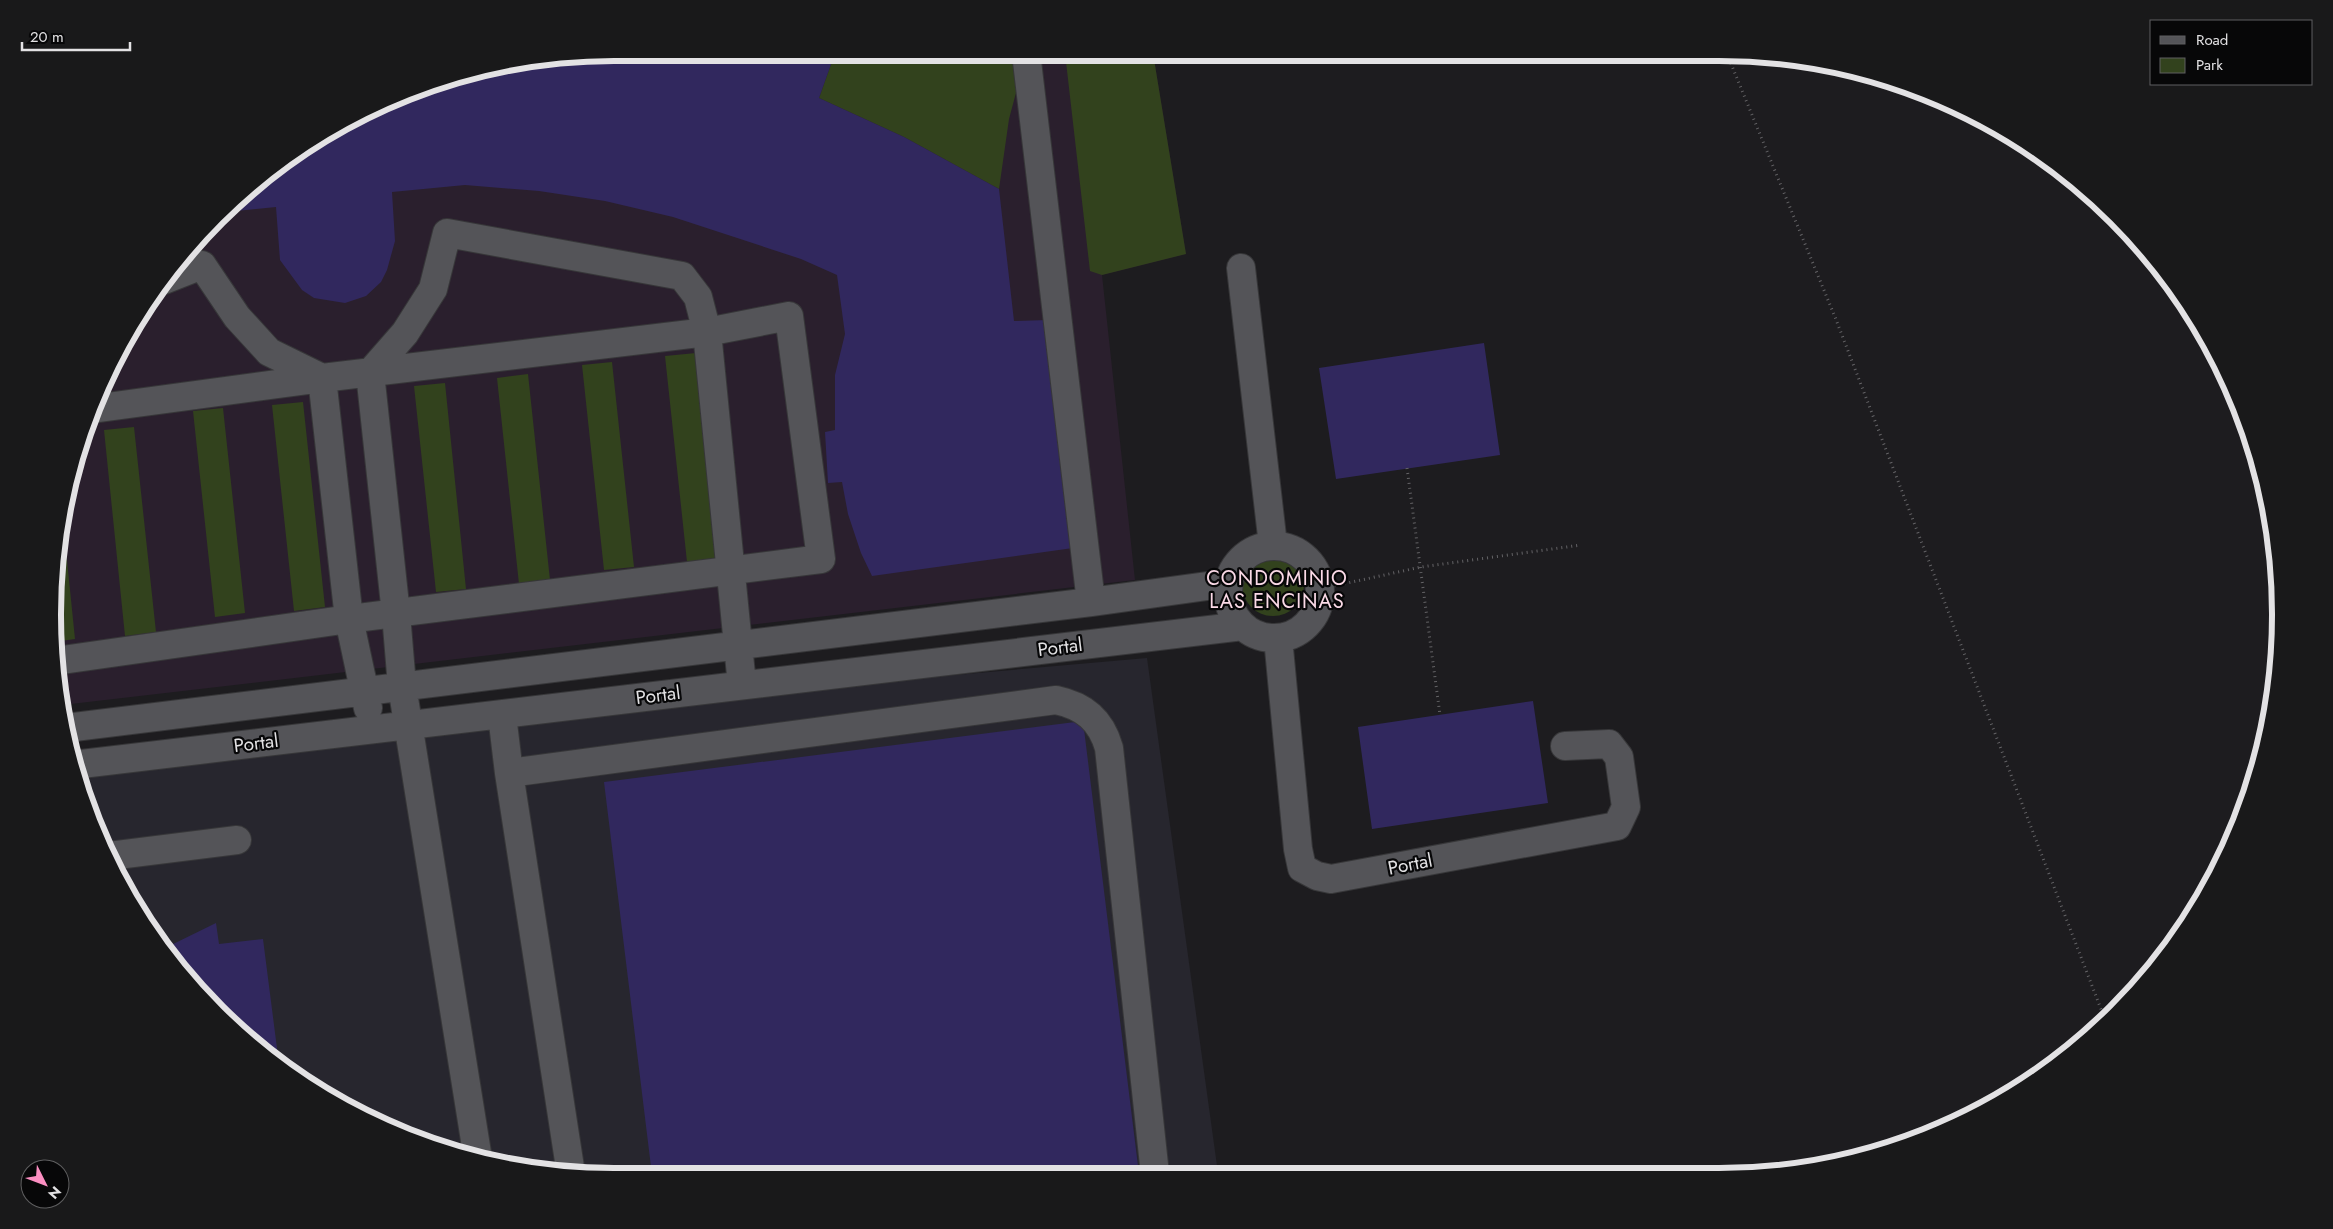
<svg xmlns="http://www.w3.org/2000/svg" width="2333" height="1229" viewBox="0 0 2333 1229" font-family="Jost,sans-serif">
<rect width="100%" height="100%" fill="#1d1c1f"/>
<path fill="#2a1f2d" d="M614 53H1153L1186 254 1102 275 1135 580 62 705 54 652V577L72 469 95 399 147 303 192 244 272 169 334 128 434 82 505 63Z"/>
<path fill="#27262e" d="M1147 658 1218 1173 578 1175 469 1157 366 1118 273 1061 217 1012 147 927 95 830 77 776 502 715Z"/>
<path fill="#32421d" d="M835 53H1016L1017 89 1009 119 999 189 904 137 819 98Z
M1065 53H1153L1186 254 1102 275 1090 271Z
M696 353 717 558 687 562 665 356Z
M612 362 634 567 604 570 582 365Z
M528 374 550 580 519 584 497 378Z
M445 383 466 589 436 592 414 386Z
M303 402 325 607 294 611 272 405Z
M223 408 245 613 215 617 193 411Z
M134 427 156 632 125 636 104 430Z
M63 521 75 639 54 642V577Z
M1242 585a31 31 0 1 1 62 0a31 31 0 1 1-62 0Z"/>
<path fill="#31285e" d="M614 53H835L819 98 904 137 999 189 1014 321 1048 320 1073 548 872 576 861 553 848 514 842 482 828 483 825 432 835 430V375L845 334 837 275 801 259 673 217 605 201 539 191 465 185 392 192 395 241 387 270 381 282 366 296 345 303 314 298 302 290 280 260 276 207 226 212 272 169 334 128 434 82 505 63Z
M1484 343 1500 455 1336 479 1319 368Z
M1533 701 1548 803 1372 829 1358 727Z
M1083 721 1139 1174 652 1175 604 782Z
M216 923 219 944 263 939 279 1064 217 1012 165 948Z"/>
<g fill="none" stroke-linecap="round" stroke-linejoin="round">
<defs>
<path id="minor" d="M1026 53 1091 602
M1241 268 1273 545
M164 280 202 265 237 317 269 352 322 378 349 619 368 708
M1228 592a46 46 0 1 1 92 0a46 46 0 1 1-92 0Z
M1278 638 1298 849 1302 868 1317 876 1331 879 1617 826 1626 807 1619 757 1609 744 1565 746
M55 661 349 619 821 559 789 316 707 332 322 378 92 409
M502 715 509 773 571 1174
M66 728 1091 602 1229 583
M73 765 1243 626
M509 773 1056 700C1084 706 1101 720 1109 748L1155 1174
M109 856 237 840
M478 1159 402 686 396 614 370 373 405 333 433 289 447 233 682 276 698 297 707 332 742 685"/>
</defs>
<use href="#minor" stroke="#373739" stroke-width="30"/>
<path stroke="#646366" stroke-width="3" stroke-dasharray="1 4" stroke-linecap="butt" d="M1727 54 1835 317 2104 1017
M1407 468 1440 715
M1320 589 1421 567 1581 545"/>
<use href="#minor" stroke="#545458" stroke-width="28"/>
</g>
<g text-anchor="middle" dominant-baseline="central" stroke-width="4.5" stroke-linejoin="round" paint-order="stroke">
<g font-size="19" fill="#e3e2e4" stroke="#070708">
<text transform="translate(1060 647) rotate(-7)">Portal</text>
<text transform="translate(658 695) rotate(-7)">Portal</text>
<text transform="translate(256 743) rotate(-7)">Portal</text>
<text transform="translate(1410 864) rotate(-11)">Portal</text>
</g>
<g font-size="20" letter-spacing="1" fill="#fbdae7" stroke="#070708">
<text x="1277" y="578">CONDOMINIO<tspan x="1277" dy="23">LAS ENCINAS</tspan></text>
</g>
</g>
<path d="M0 0H2333V1229H0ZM614 61H1719A553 553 0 0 1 2272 614V615A553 553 0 0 1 1719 1168H614A553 553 0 0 1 61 615V614A553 553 0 0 1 614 61Z" fill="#19191a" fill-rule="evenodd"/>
<path fill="none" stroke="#e3e2e4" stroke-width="6" d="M614 61H1719A553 553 0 0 1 2272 614V615A553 553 0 0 1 1719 1168H614A553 553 0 0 1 61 615V614A553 553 0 0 1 614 61Z"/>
<rect x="2150" y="20" width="162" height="65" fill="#070708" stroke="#5f5f60"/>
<rect x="2160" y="36" width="25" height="8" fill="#545458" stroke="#5f5f60"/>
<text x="2196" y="45" font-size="15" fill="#e3e2e4">Road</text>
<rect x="2160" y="58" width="25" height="15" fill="#32421d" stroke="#5f5f60"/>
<text x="2196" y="70" font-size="15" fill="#e3e2e4">Park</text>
<g transform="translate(45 1184) rotate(132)"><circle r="24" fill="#070708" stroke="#5f5f60"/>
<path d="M0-4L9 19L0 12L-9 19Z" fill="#fc8fc2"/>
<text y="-8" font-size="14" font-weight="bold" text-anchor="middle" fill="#e3e2e4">N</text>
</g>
<path d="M22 42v8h108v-8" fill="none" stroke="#e3e2e4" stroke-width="2.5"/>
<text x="30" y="42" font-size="15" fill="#e3e2e4" stroke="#070708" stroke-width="4" paint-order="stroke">20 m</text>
</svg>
